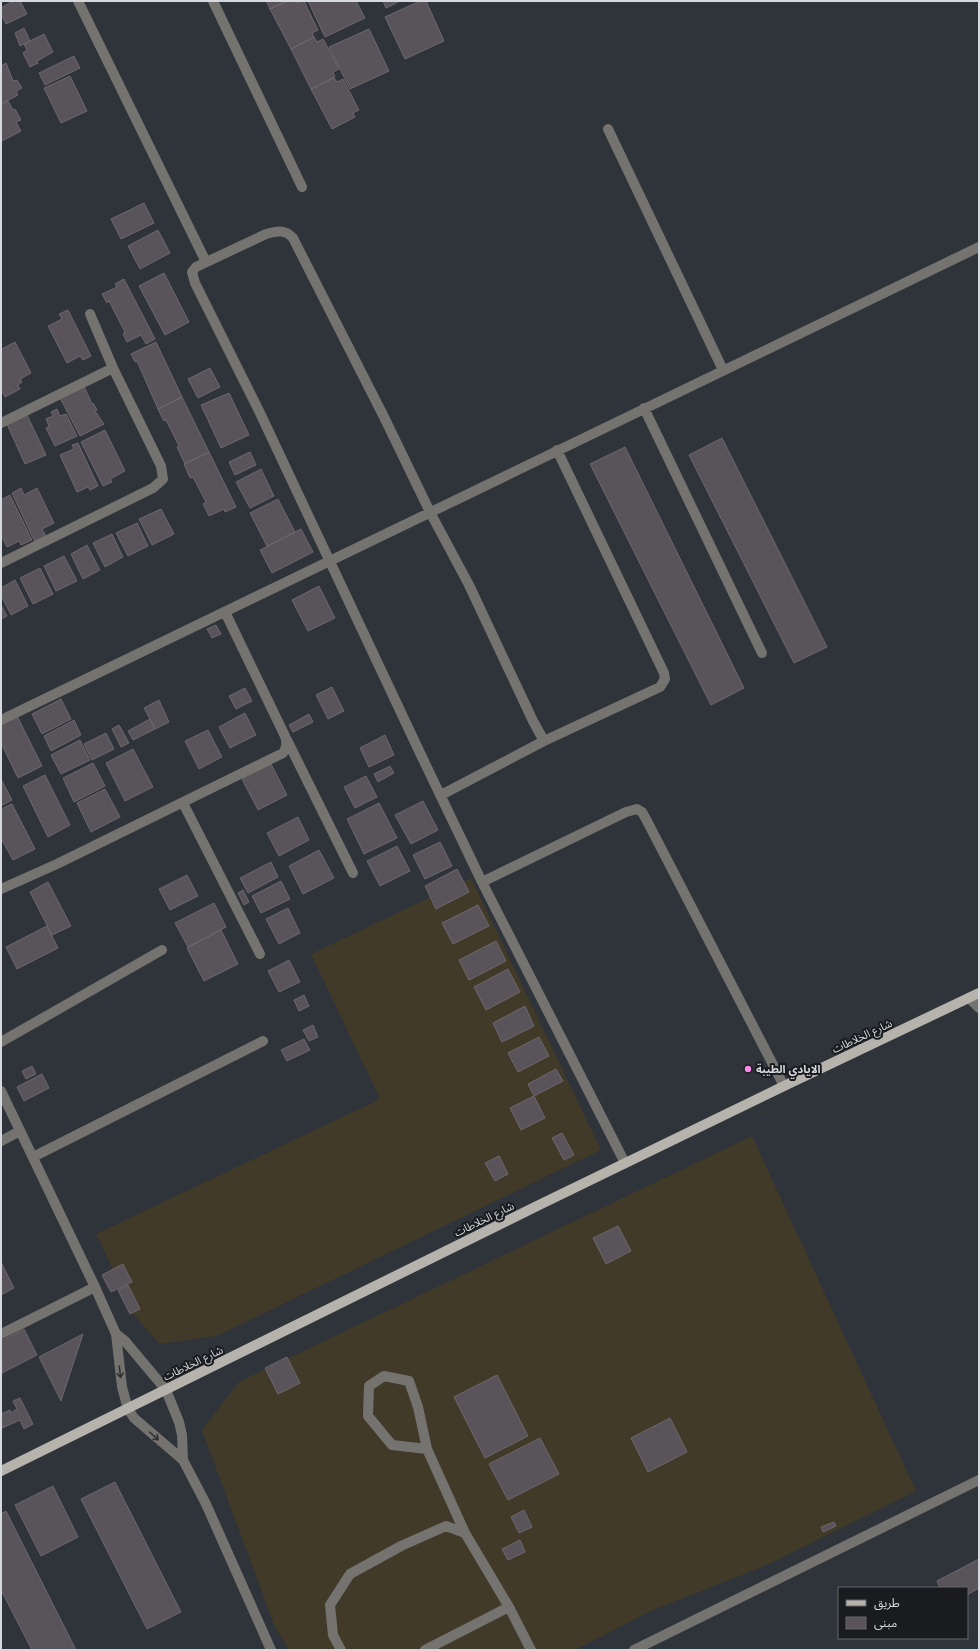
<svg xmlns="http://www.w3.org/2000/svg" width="980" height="1651" viewBox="0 0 980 1651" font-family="Mulish,'Noto Sans Arabic',sans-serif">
<rect width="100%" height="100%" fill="#2f333a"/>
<path fill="#413a29" d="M471 878 601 1150 217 1336 160 1344 135 1316 96 1234 380 1099 311 954Z
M752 1136 916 1491 767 1565 651 1611 575 1650H289L274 1625 202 1430 239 1382Z"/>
<path fill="#59535a" stroke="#6e676e" d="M13 1H20L27 14 6 24 1 14V8Z
M266 1H287L270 9Z
M287 1H295L296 3 304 1 318 30 312 33 314 37 291 49 270 9Z
M308 1H356L365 18 325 37Z
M383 1H400L386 8Z
M420 1H426L444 41 405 59 385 17Z
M24 28 30 41 20 46 15 33Z
M369 29 389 71 350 89 329 47Z
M44 34 53 52 37 61 38 63 30 67 23 53 27 50 24 44Z
M314 37 317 42 323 39 339 69 333 72 335 77 311 89 291 49Z
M74 56 80 68 45 85 39 73Z
M6 63 13 81 17 80 22 88 16 91 18 95 1 104V66Z
M70 76 87 111 61 123 44 88Z
M334 78 337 82 343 79 359 110 353 113 355 117 332 129 311 89Z
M8 101 13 110 15 109 21 120 16 122 21 131 2 141 1 138V105Z
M144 203 154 223 121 239 111 219Z
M158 230 170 253 140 269 128 246Z
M164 273 189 322 165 335 139 286Z
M124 279 155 339 146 344 141 335 127 342 123 334 125 332 109 301 107 303 102 294 117 287 115 284Z
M68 310 91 356 83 360 80 356 67 363 48 326 62 319 59 314Z
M15 342 31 373 20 379 22 382 18 385 20 389 5 397 3 392 1 393V347L2 349Z
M156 342 182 397 158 409 137 361 135 362 131 354Z
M210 368 220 387 198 398 188 379Z
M83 384 92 404 93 403 97 410 95 411 104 424 80 436 59 396Z
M229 393 249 435 221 448 201 405Z
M182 397 209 452 185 464 177 447 179 446 166 420 164 421 158 409Z
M57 409 60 416 66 414 77 436 55 446 46 428 49 426 46 419 53 416 51 412Z
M26 413 46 455 25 464 6 422Z
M105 430 125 471 110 479 112 482 103 486 81 442Z
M722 438 827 647 794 663 689 455Z
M78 443 98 486 90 490 88 487 77 492 60 455 74 449 72 445Z
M625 447 744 688 711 705 590 464Z
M209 452 236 507 225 512 224 509 209 516 203 504 206 502 193 477 190 478 184 464Z
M250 452 256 465 235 475 229 462Z
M261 469 274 496 250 508 236 482Z
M21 488 24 495 37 488 54 523 42 529 46 536 35 542 12 493Z
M10 495 32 540 21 545 19 541 7 547 1 535V504L2 503 1 500Z
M278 499 295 532 267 546 250 513Z
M161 509 174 534 152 545 139 519Z
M137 523 148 546 128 556 116 533Z
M301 529 313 552 272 573 260 550Z
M112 534 123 557 105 567 93 543Z
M87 545 100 570 83 579 71 554Z
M64 556 77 581 56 591 44 566Z
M40 568 53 594 33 604 20 578Z
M15 580 28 606 11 615 1 595V588Z
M319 586 335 618 308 631 292 600Z
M1 605 7 616 1 619Z
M216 625 221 634 212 638 207 629Z
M332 687 344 711 328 719 316 695Z
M245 688 252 701 236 709 229 696Z
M61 699 71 719 42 734 32 714Z
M159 700 169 722 155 729 144 708Z
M245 713 256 735 230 748 219 727Z
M16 714 42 766 18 778 1 743V722Z
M309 714 313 722 293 732 289 725Z
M150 719 155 729 133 740 128 731Z
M74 720 81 735 51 751 44 736Z
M119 725 129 743 121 747 112 729Z
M208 730 222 757 199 769 185 741Z
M106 733 114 749 92 760 84 744Z
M385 735 394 755 369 767 360 748Z
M80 740 90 760 61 774 51 755Z
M133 749 153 787 125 801 106 763Z
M93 763 105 786 74 802 63 778Z
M271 764 287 795 258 810 242 779Z
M390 766 394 773 378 782 374 774Z
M45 775 70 825 48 837 23 786Z
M366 776 377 797 355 808 344 787Z
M1 779 12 800 1 806Z
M105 789 120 817 91 832 77 803Z
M423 801 438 830 411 844 395 815Z
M379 803 397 838 364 854 347 819Z
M12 804 35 849 13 860 1 838V809Z
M298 817 309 840 279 856 267 833Z
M440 842 452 866 425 879 413 855Z
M397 846 410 871 380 886 367 861Z
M319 850 334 878 303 894 289 866Z
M271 862 278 877 248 893 240 878Z
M457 869 469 892 436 909 425 886Z
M187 875 198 896 170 910 159 889Z
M281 881 290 899 261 913 252 896Z
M48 882 71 926 52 935 30 892Z
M243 890 249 902 244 905 238 893Z
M214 903 226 927 188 947 175 923Z
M478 905 489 926 453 944 442 923Z
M288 908 300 933 279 944 266 919Z
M47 926 58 948 17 969 6 947Z
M221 930 238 964 204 981 187 948Z
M496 941 506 961 469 980 459 960Z
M289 960 300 982 279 992 268 971Z
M508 969 520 992 486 1010 474 987Z
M304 995 309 1006 299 1011 294 1000Z
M525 1006 534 1026 502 1042 493 1023Z
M313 1025 318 1037 309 1041 303 1030Z
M539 1037 549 1056 518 1072 508 1053Z
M304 1039 310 1050 287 1061 281 1050Z
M32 1066 36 1074 26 1079 22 1071Z
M556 1069 563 1081 534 1096 528 1084Z
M42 1074 49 1088 24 1101 17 1087Z
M534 1096 545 1118 521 1130 510 1108Z
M562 1133 574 1155 564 1160 552 1138Z
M499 1156 508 1174 495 1181 485 1163Z
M618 1226 631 1251 606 1264 593 1238Z
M1 1262 14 1288 1 1295Z
M123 1264 132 1282 111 1292 102 1275Z
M128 1285 140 1309 130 1314 118 1290Z
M24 1329 37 1355 2 1373 1 1341Z
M83 1334 61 1401 39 1357Z
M287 1357 300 1383 278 1394 265 1368Z
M497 1375 528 1436 485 1458 454 1397Z
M20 1398 33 1424 24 1429 20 1420 2 1428 1 1414 10 1410 11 1413 17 1409 13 1401Z
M670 1418 687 1452 648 1472 631 1438Z
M540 1438 559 1474 508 1500 489 1464Z
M115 1482 181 1612 147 1629 81 1499Z
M53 1486 78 1537 41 1556 15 1505Z
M524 1510 532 1527 519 1533 511 1517Z
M6 1511 76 1650H32L1 1590V1514Z
M834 1522 836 1526 823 1532 821 1527Z
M520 1540 525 1552 508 1560 502 1549Z
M979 1559V1588L967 1595V1588H940L937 1581Z"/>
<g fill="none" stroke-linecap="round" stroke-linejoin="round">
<path stroke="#75736f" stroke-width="10" d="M78 1 206 262
M213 1 302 187
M608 129 723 370
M644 408 762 653
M1 423 113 368
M1 563 153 488 163 479 161 466 113 368 90 314
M1 720 979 247
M287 740 353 873
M544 741 533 721 469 585 430 512 384 417 293 238C285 229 277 231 266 234L196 267 192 272 195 283 260 413 421 755 482 882 625 1163
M441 795 544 741 660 687 665 679 664 673 557 450
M183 803 260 954
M482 882 626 812 637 809 642 812 646 819 784 1086
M1 889 57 864 283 753C287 747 287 743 285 736L225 612
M969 998 979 1008
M1 1042 162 950
M1 1091 95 1287 116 1334 122 1387 128 1409 134 1418 183 1460
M1 1141 20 1131
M33 1157 263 1041
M1 1334 95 1287
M116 1334 125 1341 166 1390 179 1422 182 1435 183 1460 206 1504 271 1650
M427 1449 392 1445 368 1416 369 1386 384 1376 409 1381 418 1407 427 1449 465 1533
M341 1650 333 1635 330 1605 350 1574 401 1546 446 1526 465 1533 509 1607 531 1650
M425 1650 509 1607
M634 1650 979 1480"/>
<path stroke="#b5b3ab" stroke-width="10" d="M1 1471 537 1206 784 1086 979 993"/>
</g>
<defs><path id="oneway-shaft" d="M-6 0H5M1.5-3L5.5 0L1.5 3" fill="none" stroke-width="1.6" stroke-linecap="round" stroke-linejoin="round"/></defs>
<g stroke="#303132">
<use href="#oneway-shaft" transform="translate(120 1372) rotate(83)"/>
<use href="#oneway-shaft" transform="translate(154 1436) rotate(42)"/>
</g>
<circle fill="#fa87e7" stroke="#191b1e" stroke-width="1.5" cx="748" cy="1069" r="4"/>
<g text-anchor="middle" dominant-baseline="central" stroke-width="4" stroke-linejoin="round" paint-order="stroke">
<g font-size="11" fill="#d6d9dd" stroke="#191b1e">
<text transform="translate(862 1036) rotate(-25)">شارع الخلاطات</text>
<text transform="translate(484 1219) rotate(-26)">شارع الخلاطات</text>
<text transform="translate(193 1363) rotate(-26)">شارع الخلاطات</text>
</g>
<g font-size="11" font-weight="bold" fill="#d6d9dd" stroke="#191b1e" text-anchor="start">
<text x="756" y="1069">الايادي الطيبة</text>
</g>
</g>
<rect width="980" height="1651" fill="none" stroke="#d6d9dd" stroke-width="4"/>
<rect x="838" y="1587" width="130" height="52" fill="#191b1e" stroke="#65676a"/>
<rect x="846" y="1600" width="20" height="6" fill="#b5b3ab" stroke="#65676a"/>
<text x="874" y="1607" font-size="12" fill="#d6d9dd">طريق</text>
<rect x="846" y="1617" width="20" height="12" fill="#59535a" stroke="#65676a"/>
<text x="874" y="1627" font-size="12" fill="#d6d9dd">مبنى</text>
</svg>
